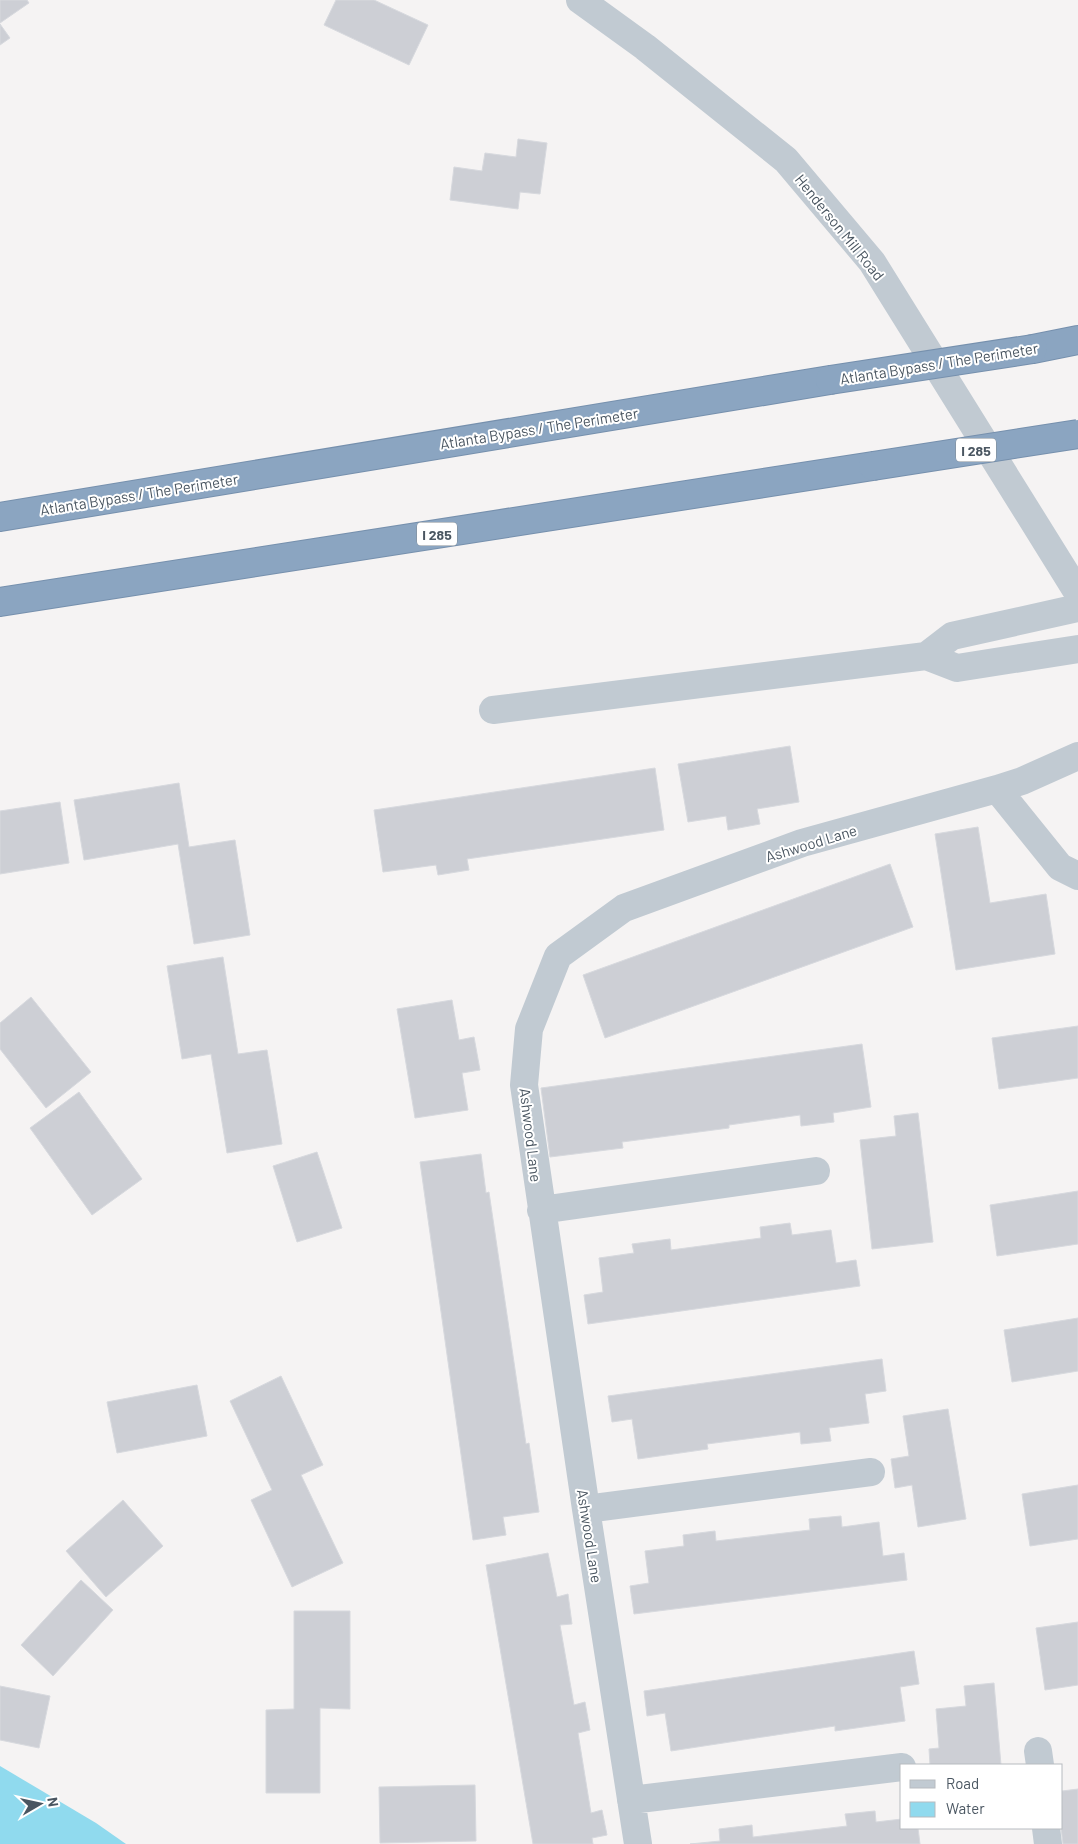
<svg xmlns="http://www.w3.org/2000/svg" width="1078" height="1844" viewBox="0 0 1078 1844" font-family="Barlow,sans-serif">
<rect width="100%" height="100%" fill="#f5f3f3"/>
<path fill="#90daee" d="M0 1766 96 1823 126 1844H0Z"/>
<path fill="#cdcfd5" stroke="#d7d9de" d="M0 0H27L29 3 0 23Z
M336 0H374L428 25 409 65 324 25Z
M0 24 10 38 0 45Z
M518 139 547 143 540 194 520 192 518 209 450 200 454 167 482 171 485 153 516 157Z
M790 746 799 802 757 809 760 824 728 830 726 816 688 822 678 764Z
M655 768 664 830 467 859 469 870 438 875 436 865 383 872 374 810Z
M179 783 189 847 235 840 250 935 194 944 178 844 84 860 74 800Z
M60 802 69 863 0 874V811Z
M978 827 990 903 1046 894 1055 954 956 970 935 834Z
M890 864 913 927 605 1038 583 975Z
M223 957 238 1054 267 1050 282 1144 227 1153 211 1054 182 1059 167 966Z
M31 997 91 1072 46 1108 0 1049V1023Z
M452 1000 459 1040 474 1037 480 1070 462 1073 468 1110 415 1118 397 1009Z
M1078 1026V1078L999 1089 992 1038Z
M862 1044 871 1107 833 1113 834 1122 801 1126 800 1115 729 1125V1128L622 1142 623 1148 550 1157 541 1088Z
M79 1092 142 1179 92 1215 30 1128Z
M918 1113 933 1242 872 1249 860 1140 896 1136 894 1116Z
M317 1152 342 1228 297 1242 273 1166Z
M481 1154 486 1193 489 1192 526 1444 529 1443 539 1512 503 1517 506 1535 473 1540 420 1162Z
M1078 1191V1244L997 1256 990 1205Z
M790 1223 792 1235 831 1230 836 1263 856 1260 860 1286 588 1324 584 1295 603 1292 599 1258 634 1253 632 1244 670 1239 671 1250 761 1238 760 1227Z
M1078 1318V1371L1012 1382 1004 1330Z
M882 1359 886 1391 865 1394 869 1423 829 1428 831 1441 801 1444 800 1432 707 1444 708 1449 638 1459 632 1419 612 1422 608 1396Z
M281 1376 323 1465 301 1475 343 1563 292 1587 251 1500 272 1490 230 1401Z
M197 1385 207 1436 117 1453 107 1402Z
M948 1409 966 1519 918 1527 912 1485 895 1488 891 1459 909 1456 903 1416Z
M1078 1485V1539L1030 1546 1022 1494Z
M123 1500 163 1546 106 1597 66 1551Z
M841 1516 842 1527 879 1522 883 1556 904 1553 907 1580 634 1614 630 1586 649 1583 645 1551 684 1546 683 1535 715 1531 716 1541 810 1530 809 1519Z
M548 1553 557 1597 568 1594 572 1624 560 1625 574 1705 585 1702 590 1730 578 1733 591 1813 602 1810 607 1835 592 1838 593 1844H533L486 1565Z
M81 1580 113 1610 53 1676 21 1645Z
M294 1611H350V1709L320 1708V1793H266V1710L294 1709Z
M1078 1622V1685L1045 1690 1036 1628Z
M914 1651 919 1684 900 1687 905 1721 835 1731V1726L671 1751 665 1713 647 1716 644 1691Z
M994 1683 1001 1765H930L929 1749 939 1748 936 1709 966 1706 964 1686Z
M0 1686 50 1696 39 1748 0 1740Z
M475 1785 476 1841 380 1843 379 1787Z
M1078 1789V1844H1063L1061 1828 1062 1791Z
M875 1811 876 1822 902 1819V1828H918L920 1844H690L720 1841 719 1829 752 1825 753 1837 847 1826 845 1814Z"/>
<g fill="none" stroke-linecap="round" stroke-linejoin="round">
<defs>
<path id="highway" d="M1033 349 1078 340
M0 517 830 380
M0 602 873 466"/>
</defs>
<use href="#highway" stroke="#7690ad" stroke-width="30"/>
<path stroke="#c1cad2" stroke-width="28" d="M580 0 645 47 786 160 872 262 1078 593
M926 656 952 636 1078 608
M493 710 926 656 957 668 1078 649
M997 789 1060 867 1078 876
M541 1210 816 1171
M586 1509 871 1472
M1038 1751 1040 1765
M631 1800 902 1767
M1046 1828 1048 1844
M638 1844 586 1509 524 1085 529 1029 558 956 624 908 802 843 997 789 1022 781 1078 756"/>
<use href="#highway" stroke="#8ba5c1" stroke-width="28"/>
<defs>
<path id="highway-bridge" d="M830 380 1033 349
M873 466 1078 434"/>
</defs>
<use href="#highway-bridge" stroke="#7690ad" stroke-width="30" stroke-linecap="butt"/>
<use href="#highway-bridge" stroke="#8ba5c1" stroke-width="28"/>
</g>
<g text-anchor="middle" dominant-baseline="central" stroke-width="4" stroke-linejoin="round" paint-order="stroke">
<g fill="#fff" stroke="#808990" stroke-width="1">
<rect x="956" y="438.5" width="40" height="23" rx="4"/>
<rect x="417" y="522.5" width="40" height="23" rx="4"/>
</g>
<g font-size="14" font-weight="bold" fill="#4a5661">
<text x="976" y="450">I 285</text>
<text x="437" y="534">I 285</text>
</g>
<g font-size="15" fill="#4a5661" stroke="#fff">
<text transform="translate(840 227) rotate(51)">Henderson Mill Road</text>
<text transform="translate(939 363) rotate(-9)">Atlanta Bypass / The Perimeter</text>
<text transform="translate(539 428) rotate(-9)">Atlanta Bypass / The Perimeter</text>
<text transform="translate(139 494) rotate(-9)">Atlanta Bypass / The Perimeter</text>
<text transform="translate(811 843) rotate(-17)">Ashwood Lane</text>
<text transform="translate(531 1135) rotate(83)">Ashwood Lane</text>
<text transform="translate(590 1536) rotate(81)">Ashwood Lane</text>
</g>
</g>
<rect x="900" y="1764" width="162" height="65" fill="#ffffff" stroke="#b7bbc0"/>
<rect x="910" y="1780" width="25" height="8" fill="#c1cad2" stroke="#b7bbc0"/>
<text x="946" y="1789" font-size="15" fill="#4a5661">Road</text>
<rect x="910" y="1802" width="25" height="15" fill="#90daee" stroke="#b7bbc0"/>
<text x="946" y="1814" font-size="15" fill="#4a5661">Water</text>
<g transform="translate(40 1804) rotate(81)" stroke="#ffffff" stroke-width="4" paint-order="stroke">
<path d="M0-4L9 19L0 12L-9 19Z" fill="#4a5661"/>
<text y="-8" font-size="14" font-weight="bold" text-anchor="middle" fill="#4a5661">N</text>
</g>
</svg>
